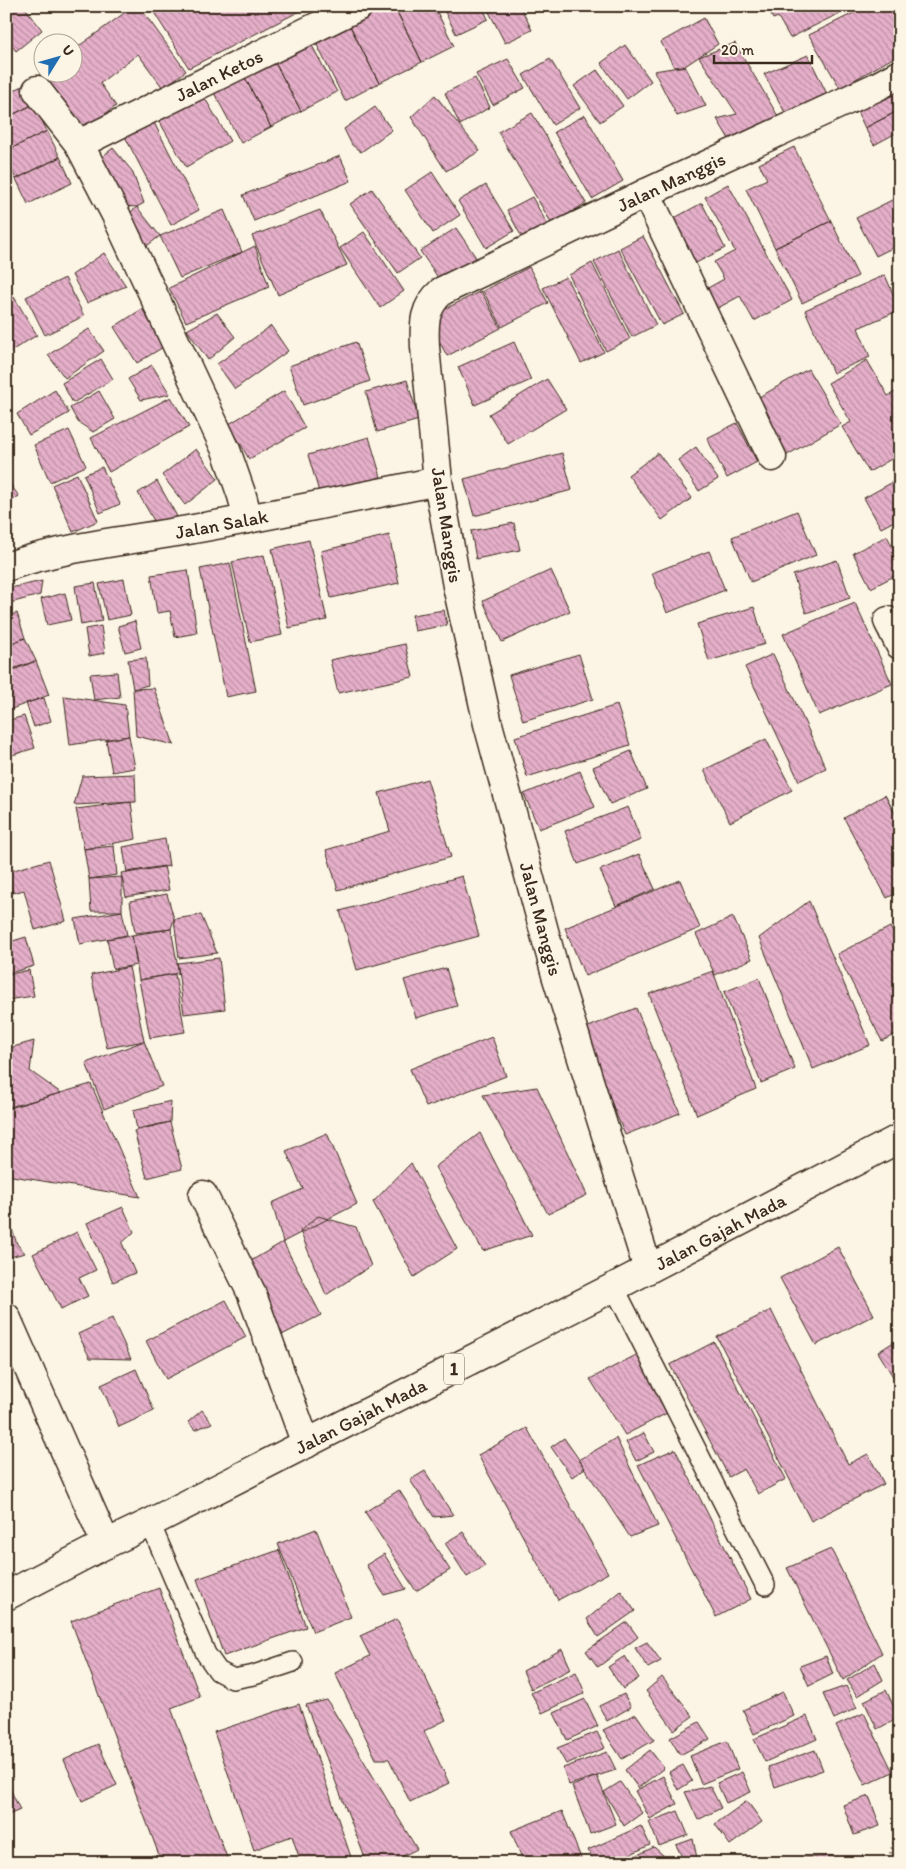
<svg xmlns="http://www.w3.org/2000/svg" width="906" height="1869" viewBox="0 0 906 1869" font-family="Itim,sans-serif">
<defs>
<pattern id="building-back-hatch" width="6" height="6" patternUnits="userSpaceOnUse" patternTransform="scale(1.25)"><rect width="6" height="6" fill="#e5afc9"/><path d="M-1 5l2 2M0 0l6 6M5-1l2 2" fill="none" stroke="#bb8fa3"/></pattern>
</defs>
<rect width="100%" height="100%" fill="#fcf5e5"/>
<filter id="ink" filterUnits="userSpaceOnUse"><feTurbulence type="fractalNoise" baseFrequency=".02" numOctaves="2"/><feDisplacementMap in="SourceGraphic" scale="10" xChannelSelector="R" yChannelSelector="G"/><feConvolveMatrix kernelMatrix="1 2 1 2 8 2 1 2 1" color-interpolation-filters="sRGB"/></filter>
<g filter="url(#ink)">
<path fill="url(#building-back-hatch)" stroke="#3b2a1e" d="M11 6H24L42 30 16 51 6 38V10Z
M134 6H139L186 71 163 88 138 54 100 83 116 106 78 134 36 77 43 72H72V51Z
M150 6H297L300 11 189 68Z
M385 6H394L422 62 379 83 349 24Z
M394 6H434L454 46 422 62Z
M442 6H482L488 19 456 34Z
M486 6H520L532 30 505 43Z
M767 6H854L790 38 778 17 773 19Z
M868 6H900V54L840 88 809 35Z
M704 18 718 44 685 66 674 67 661 42Z
M349 24 379 83 345 101 315 41Z
M309 40 337 92 301 111 273 59Z
M735 43 782 123 735 149 717 119 737 114 699 57Z
M625 45 651 81 627 99 601 63Z
M808 55 828 96 788 118 764 74Z
M273 59 301 111 271 127 243 74Z
M508 59 525 88 493 105 476 74Z
M550 59 580 108 553 125 523 75Z
M685 66 706 106 677 116 654 71Z
M597 70 623 106 600 122 574 86Z
M243 74 271 127 241 143 213 91Z
M475 78 490 107 460 125 445 93Z
M900 81V110L865 128 854 105Z
M25 85 34 104 6 118V94Z
M203 95 230 141 186 167 159 121Z
M435 95 480 151 446 171 411 117Z
M34 104 47 131 6 151V118Z
M375 107 392 130 361 152 352 145 344 129Z
M899 110 900 131 874 145 865 128Z
M532 113 586 203 552 224 498 132Z
M150 115 199 210 171 225 121 129Z
M585 115 623 181 592 199 554 132Z
M47 131 60 157 16 179 6 159V151Z
M794 147 831 221 775 248 746 189 767 179 759 164Z
M113 148 132 171 144 203 137 207 121 206 98 160Z
M340 156 351 181 254 221 243 195Z
M60 157 72 183 28 204 16 179Z
M432 172 460 215 433 233 405 190Z
M728 184 792 300 754 321 740 296 716 309 706 289 724 279 714 262 735 251 705 197Z
M486 185 514 231 486 248 458 201Z
M372 189 420 258 398 273 350 204Z
M900 196V231L898 232 900 236V244L876 256 856 218Z
M532 197 549 227 524 241 507 210Z
M702 203 725 248 692 265 669 221Z
M137 207 160 236 144 248 122 219Z
M224 210 242 252 180 278 160 236Z
M320 210 347 265 278 295 252 236Z
M831 221 858 276 802 303 775 248Z
M456 228 477 259 441 282 420 251Z
M364 232 404 291 380 308 340 248Z
M643 236 684 314 662 325 620 248Z
M255 246 269 287 186 322 169 288Z
M618 249 656 325 632 337 594 262Z
M104 253 126 286 87 303 72 275Z
M592 263 630 339 606 351 569 275Z
M529 267 548 303 502 327 483 291Z
M885 275 900 310 858 328 870 357 833 373 805 310Z
M566 277 604 352 581 363 543 288Z
M65 278 84 316 45 335 26 297Z
M481 291 501 328 447 356 427 318Z
M14 297 37 335 6 354V302Z
M142 309 165 346 137 363 114 327Z
M217 313 235 337 208 360 187 330Z
M271 326 288 351 235 389 217 364Z
M89 329 104 351 65 378 48 355Z
M356 342 370 381 303 405 289 366Z
M514 342 531 380 475 405 458 367Z
M900 354V371L892 358Z
M101 359 113 379 73 403 62 383Z
M867 360 888 396 900 389V454L869 472 842 427 851 422 828 383Z
M152 365 170 394 141 400 128 379Z
M808 369 841 424 782 458 749 403Z
M547 379 566 409 508 444 489 414Z
M407 380 419 420 377 432 366 392Z
M55 390 69 413 29 435 17 414Z
M99 391 115 419 93 432 78 422 70 408Z
M284 391 305 428 249 459 229 424Z
M171 397 189 427 109 472 91 438Z
M737 423 757 462 727 478 707 438Z
M69 430 86 466 50 482 34 445Z
M369 437 381 477 320 495 308 455Z
M696 447 718 479 699 491 678 460Z
M196 449 218 479 185 505 162 475Z
M562 453 572 490 474 516 464 479Z
M658 453 692 498 662 520 628 475Z
M102 467 120 504 100 513 84 475Z
M77 474 98 521 73 532 52 485Z
M900 478V518L881 528 864 498Z
M6 479 19 496 9 503 6 499Z
M157 481 179 520 160 531 138 493Z
M797 511 816 555 751 582 732 537Z
M514 523 520 550 476 559 471 531Z
M389 535 399 583 331 598 321 551Z
M887 536 900 561V573L871 588 853 553Z
M309 540 327 620 289 628 272 549Z
M709 551 725 590 667 613 652 573Z
M264 555 282 635 250 642 232 562Z
M837 560 850 598 806 613 793 575Z
M230 563 256 691 226 697 200 569Z
M188 570 197 633 175 637 170 611 157 613 151 575Z
M551 570 570 611 502 642 483 601Z
M124 579 131 615 107 620 99 584Z
M42 581 40 595 6 604V589Z
M95 583 102 621 81 625 75 586Z
M65 593 71 620 47 625 41 599Z
M855 603 892 684 819 715 783 634Z
M754 607 765 644 709 661 697 624Z
M444 610 447 625 415 631 412 615Z
M17 613 25 638 6 645V617Z
M135 621 141 648 125 652 118 626Z
M101 626 105 653 89 656 85 629Z
M25 638 36 661 6 673V645Z
M405 644 413 677 338 693 330 660Z
M579 654 593 699 523 721 509 675Z
M773 654 826 768 799 781 745 667Z
M146 658 148 685 133 689 128 660Z
M36 661 49 695 6 711V671Z
M117 672 120 697 94 700 90 674Z
M154 688 174 745 136 736 133 689Z
M64 696 125 705 129 736 70 745Z
M44 698 51 721 34 727 26 703Z
M617 705 630 745 527 777 515 737Z
M24 716 35 748 6 757V721Z
M129 736 135 768 112 772 106 740Z
M766 739 792 790 730 822 704 770Z
M631 751 647 789 610 804 593 767Z
M580 771 595 807 539 829 524 794Z
M135 774 136 802 74 805 82 776Z
M427 779 451 857 338 890 326 850 390 831 379 793Z
M885 795 900 822V891L887 898 844 818Z
M131 802 136 839 84 849 76 809Z
M628 807 641 840 578 864 565 831Z
M165 839 169 866 127 873 123 847Z
M114 846 117 875 89 879 84 849Z
M639 854 655 889 616 906 600 870Z
M49 860 66 921 35 930 24 890 13 893 7 872Z
M164 866 169 890 126 897 121 873Z
M462 876 479 936 357 970 340 911Z
M122 877V911H91L89 879Z
M680 880 700 928 585 976 565 928Z
M167 894 174 919 171 929 135 933 130 901Z
M809 901 870 1045 813 1069 759 938Z
M122 911 127 935 80 944 75 919Z
M201 915 217 953 179 958 174 919Z
M733 917 752 959 715 975 696 934Z
M890 927 900 947V999L897 1000 900 1007V1032L882 1041 837 954Z
M171 929 179 973 139 980 132 935Z
M132 935 137 965 113 969 107 939Z
M26 937 34 966 6 974V943Z
M219 958 225 1009 184 1014 177 963Z
M129 967 144 1041 107 1048 91 975Z
M446 968 457 1006 416 1018 404 980Z
M29 970 34 996 6 1000V975Z
M713 971 756 1089 697 1115 649 994Z
M175 974 185 1032 150 1038 139 980Z
M759 978 795 1069 761 1083 724 992Z
M636 1008 680 1113 625 1135 581 1030Z
M492 1037 506 1076 426 1107 410 1069Z
M34 1041 30 1071 61 1093 6 1108V1049Z
M144 1041 162 1086 104 1109 86 1063Z
M91 1084 140 1197 6 1175V1109Z
M537 1087 587 1195 548 1214 483 1095Z
M171 1101 170 1122 137 1129 133 1110Z
M170 1122 182 1169 147 1178 134 1131Z
M327 1133 357 1204 283 1242 272 1203 303 1189 286 1151Z
M480 1133 532 1235 483 1251 435 1167Z
M411 1163 457 1249 414 1277 373 1202Z
M123 1207 134 1232 122 1243 135 1273 113 1282 87 1223Z
M6 1211 17 1244 25 1253 6 1258Z
M318 1216 356 1227 371 1266 326 1295 300 1231Z
M77 1232 96 1270 79 1278 88 1296 61 1309 33 1254Z
M283 1242 321 1315 278 1337 244 1265Z
M838 1247 874 1315 816 1345 780 1278Z
M226 1300 246 1337 166 1379 146 1341Z
M900 1301V1319L892 1306Z
M771 1310 848 1464 868 1454 884 1484 811 1521 717 1337Z
M112 1318 131 1359 90 1358 78 1334Z
M900 1338V1388L878 1352Z
M714 1342 786 1479 758 1494 744 1469 729 1477 670 1365Z
M638 1354 669 1412 625 1435 590 1379Z
M136 1369 154 1411 119 1427 101 1385Z
M202 1410 212 1423 195 1430 188 1422Z
M527 1428 608 1573 558 1600 478 1455Z
M644 1433 654 1452 636 1461 626 1442Z
M564 1438 585 1468 572 1477 551 1447Z
M616 1438 658 1526 630 1537 579 1460Z
M675 1449 751 1599 716 1617 638 1465Z
M425 1471 453 1515 434 1517 410 1480Z
M399 1490 450 1570 416 1591 365 1512Z
M316 1529 351 1617 313 1632 278 1544Z
M463 1532 485 1566 467 1577 445 1543Z
M831 1549 882 1653 843 1680 787 1568Z
M279 1550 306 1627 224 1656 197 1579Z
M384 1554 406 1589 384 1595 366 1565Z
M159 1588 200 1697 171 1708 229 1863H162L71 1621Z
M621 1591 635 1611 598 1637 587 1619Z
M397 1619 446 1720 424 1731 449 1783 410 1802 389 1759H376L335 1673 370 1656 360 1636Z
M627 1622 638 1637 598 1667 586 1651Z
M647 1642 661 1661 648 1668 635 1648Z
M562 1649 571 1669 531 1689 523 1671Z
M625 1656 639 1678 623 1689 608 1667Z
M826 1656 833 1674 809 1686 800 1666Z
M875 1663 883 1680 857 1696 847 1680Z
M576 1672 585 1693 542 1713 531 1693Z
M662 1677 693 1716 674 1730 646 1691Z
M846 1686 857 1708 834 1719 823 1694Z
M886 1690 899 1718 877 1729 864 1701Z
M783 1692 794 1716 754 1734 743 1710Z
M624 1694 631 1707 607 1721 599 1706Z
M585 1699 598 1726 567 1740 554 1713Z
M327 1700 417 1849 389 1863H367L306 1705Z
M299 1704 353 1863H301L292 1836 254 1850 214 1732Z
M864 1713 893 1772 865 1785 836 1726Z
M636 1714 654 1740 622 1759 603 1730Z
M807 1716 817 1739 765 1762 754 1739Z
M699 1722 710 1739 680 1755 670 1738Z
M597 1732 605 1748 566 1764 557 1748Z
M727 1741 738 1769 701 1784 690 1756Z
M98 1744 117 1785 82 1801 64 1760Z
M650 1750 664 1768 638 1788 625 1770Z
M815 1750 823 1770 775 1787 768 1767Z
M607 1752 616 1770 569 1785 563 1768Z
M683 1765 692 1781 678 1790 669 1772Z
M742 1772 751 1792 726 1803 717 1783Z
M597 1776 616 1824 590 1834 572 1786Z
M663 1776 677 1804 650 1819 635 1791Z
M6 1780 20 1810 6 1816Z
M620 1782 642 1813 624 1826 604 1792Z
M710 1786 721 1808 698 1820 685 1792Z
M869 1796 880 1826 854 1835 843 1805Z
M747 1801 762 1822 730 1845 715 1824Z
M562 1811 583 1863H524L511 1831Z
M678 1811 688 1835 659 1846 649 1822Z
M641 1826 650 1845 612 1863H595L588 1850Z
M693 1839 698 1863H685L676 1845Z
M654 1847 666 1858 655 1863H621Z
M154 1855 156 1863H133Z
M832 1856 836 1863H764L763 1860Z"/>
<g fill="none" stroke-linecap="round" stroke-linejoin="round">
<defs>
<path id="service" d="M614 1287 765 1585
M150 1523 206 1654 218 1671 233 1679 254 1675 293 1662"/>
<g id="minor">
<path d="M37 90 79 144 116 215 226 450 242 496 248 519"/>
<path id="s1" d="M79 144 359 6"/>
<path d="M646 193 772 457"/>
<path id="s2" d="M6 567C65 546 127 541 188 530 272 515 355 498 438 481"/>
<path d="M888 621 900 645"/>
<path d="M203 1195 251 1292 306 1444"/>
<path id="s3" d="M648 1269 556 975 488 724 457 586 438 481 425 347C424 324 423 308 442 291L646 193 876 87 900 74"/>
<path d="M6 1317 106 1544"/>
</g>
<g id="trunk">
<path id="s4" d="M6 1596 106 1544 150 1523 614 1287 900 1138"/>
</g>
</defs>
<use href="#service" stroke="#3b2a1e" stroke-width="22"/>
<use href="#minor" stroke="#3b2a1e" stroke-width="31"/>
<use href="#trunk" stroke="#3b2a1e" stroke-width="31"/>
<path stroke="#3b2a1e" stroke-width="3" stroke-dasharray="1 4" stroke-linecap="butt" d="M888 1863 900 1819"/>
<use href="#service" stroke="#fcf5e5" stroke-width="19"/>
<use href="#minor" stroke="#fcf5e5" stroke-width="28"/>
<use href="#trunk" stroke="#fcf5e5" stroke-width="28"/>
</g>
</g>
<g text-anchor="middle" dominant-baseline="central" stroke-width="4" stroke-linejoin="round" paint-order="stroke">
<rect fill="#fcf5e5" stroke="#75675a" stroke-width="1" x="444" y="1353.5" width="20" height="31" rx="4"/>
<g font-size="18" font-weight="bold" fill="#3b2a1e">
<text x="454" y="1369">1</text>
</g>
<g font-size="19" fill="#3b2a1e" stroke="#fcf5e5">
<text stroke="none"><textPath href="#s1" startOffset="156">Jalan Ketos</textPath></text>
<text stroke="none"><textPath href="#s3" startOffset="1266">Jalan Manggis</textPath></text>
<text stroke="none"><textPath href="#s2" startOffset="220">Jalan Salak</textPath></text>
<text transform="translate(447 525) rotate(81)">Jalan Manggis</text>
<text transform="translate(541 919) rotate(75)">Jalan Manggis</text>
<text stroke="none"><textPath href="#s4" startOffset="802">Jalan Gajah Mada</textPath></text>
<text stroke="none"><textPath href="#s4" startOffset="398">Jalan Gajah Mada</textPath></text>
</g>
</g>
<rect width="906" height="1869" fill="none" stroke="#fcf5e5" stroke-width="25"/>
<rect x="12" y="12" width="881" height="1844" fill="none" stroke="#3b2a1e" stroke-width="2" filter="url(#ink)"/>
<g transform="translate(58 58) rotate(53)"><circle r="24" fill="#fcf5e5" stroke="#afa495"/>
<path d="M0-4L9 19L0 12L-9 19Z" fill="#1f6fb2"/>
<text y="-8" font-size="14" font-weight="bold" text-anchor="middle" fill="#3b2a1e">U</text>
</g>
<path d="M714 55v8h98v-8" fill="none" stroke="#3b2a1e" stroke-width="2.5"/>
<text x="721" y="55" font-size="15" fill="#3b2a1e" stroke="#fcf5e5" stroke-width="4" paint-order="stroke">20 m</text>
</svg>
